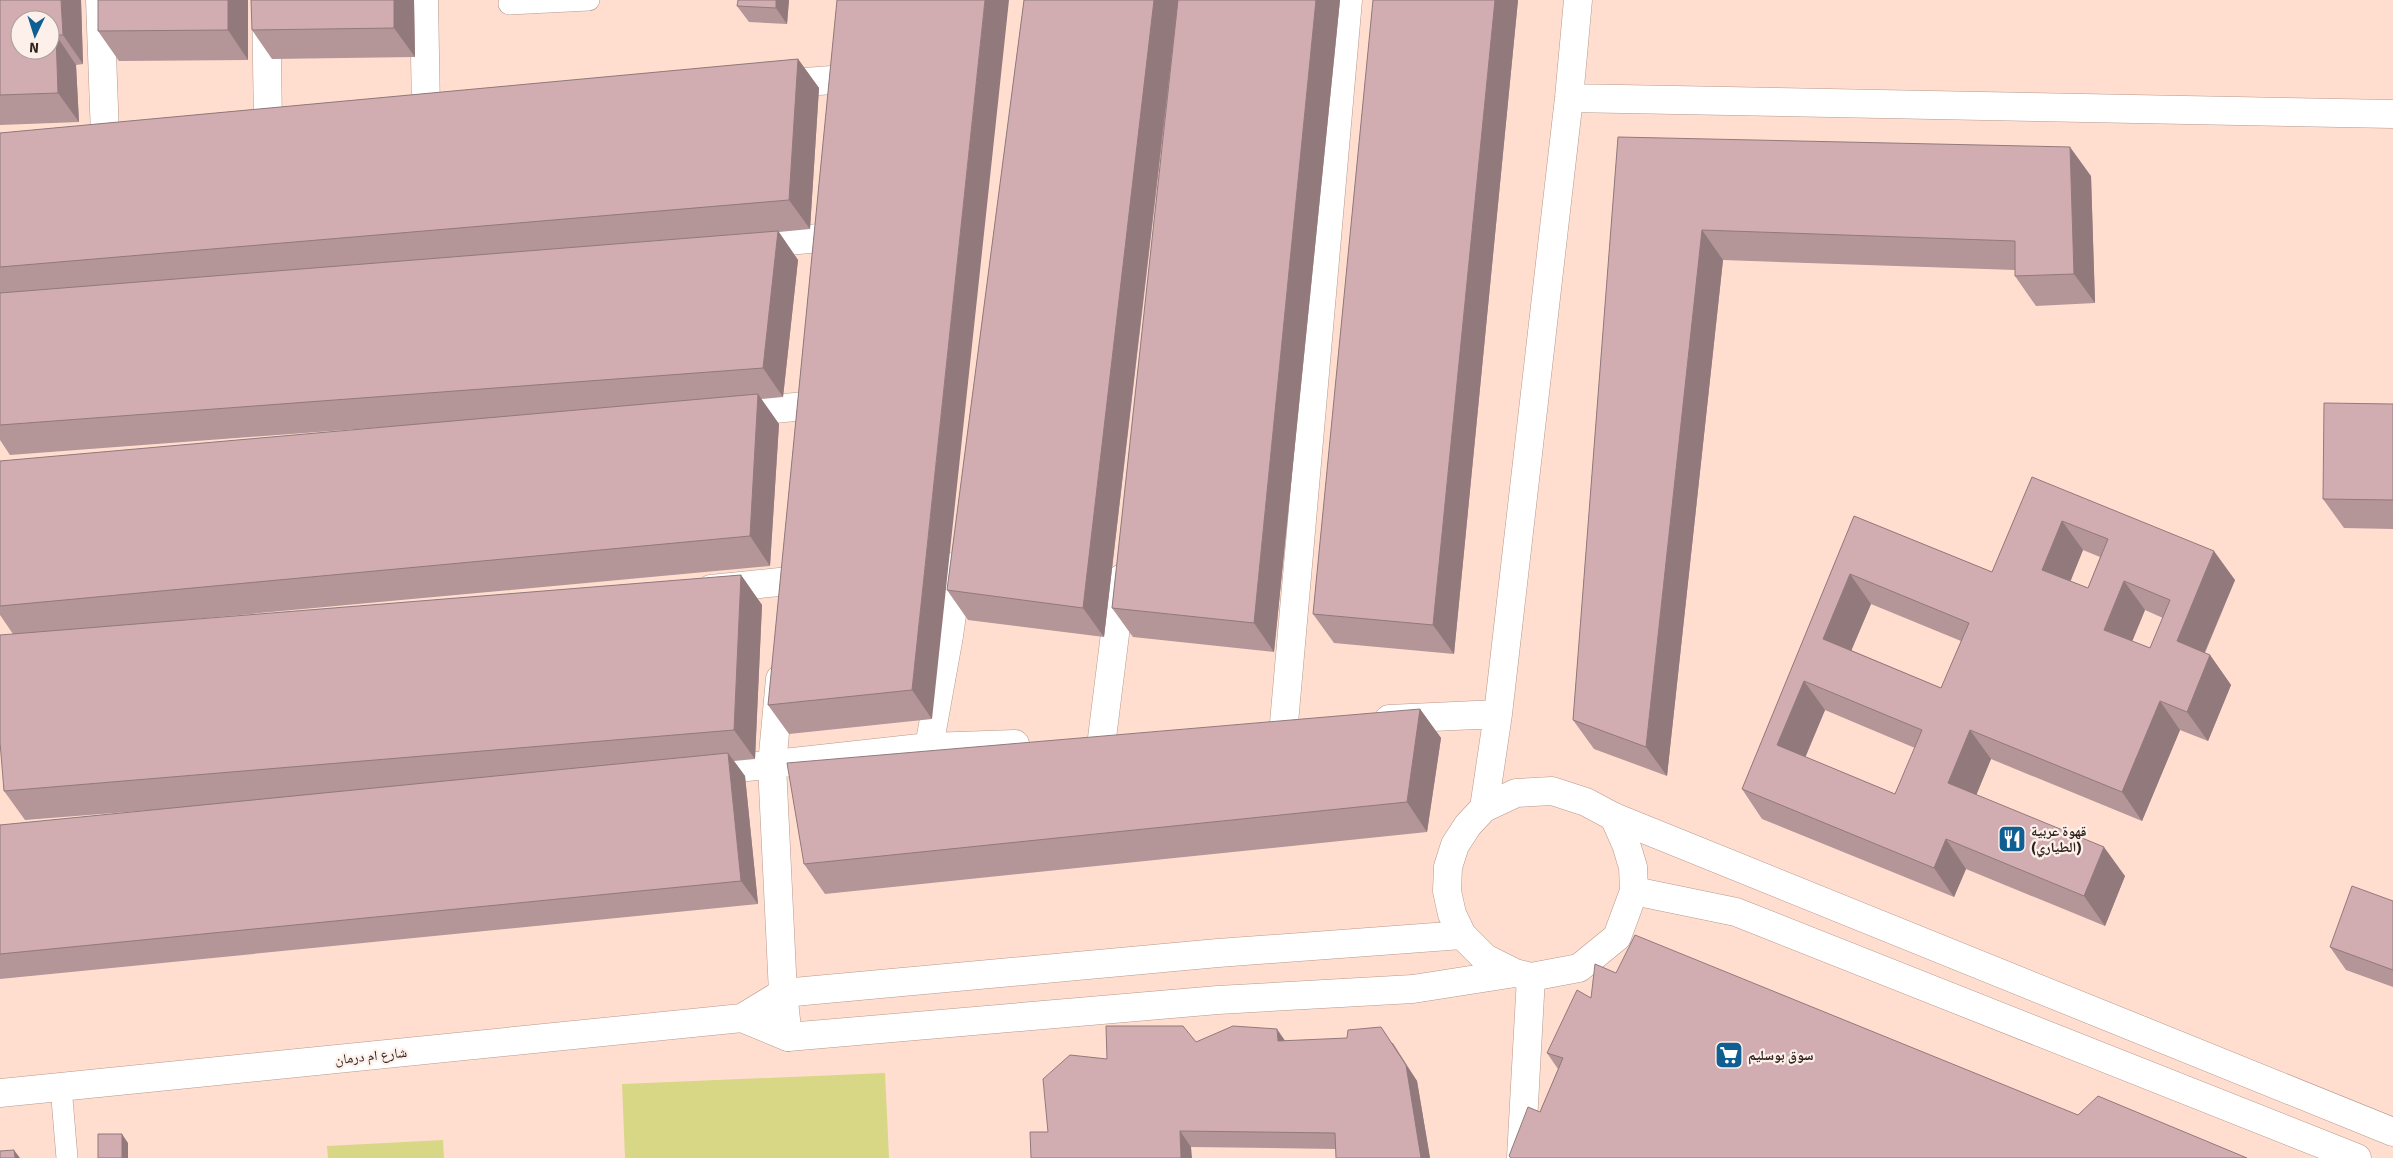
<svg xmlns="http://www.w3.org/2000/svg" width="2393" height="1158" viewBox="0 0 2393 1158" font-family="Signika,'Noto Naskh Arabic',sans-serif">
<rect width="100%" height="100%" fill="#ffded0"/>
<path fill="#d8d786" d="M885 1073 889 1158H625L622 1084Z
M443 1140 444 1158H328L327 1146Z"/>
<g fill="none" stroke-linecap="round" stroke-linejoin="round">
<defs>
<path id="service" d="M509 4 589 0
M61 1087 67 1158"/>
<path id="minor" d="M100 0 105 135
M266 0 268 122
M424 0 426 109
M777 84 832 80
M1569 98 2393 114
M748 245 819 238
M731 413 805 406
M711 589 789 581
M780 679 772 765 783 993 788 1037
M1389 719 1498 714
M1284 723 1348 0
M1102 738 1122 578
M929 747 949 636 959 564
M702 772 929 747 1015 744
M1484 808 1498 714 1569 98 1578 0
M1614 817 2393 1132
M1634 891 1736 912 2357 1158"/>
<path id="tertiary" d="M1552 791 1586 802 1614 817 1626 844 1633 867 1634 891 1617 937 1579 968 1531 977 1515 973 1485 958 1462 935 1452 914 1447 891 1448 867 1455 845 1468 825 1484 808 1516 793Z
M742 1018 788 1037 1218 1000 1413 989 1515 973
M0 1093 742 1018 783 993 1218 953 1462 935
M1521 1158 1531 977"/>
</defs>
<use href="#service" stroke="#b7988b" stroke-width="22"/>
<use href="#minor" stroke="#b7988b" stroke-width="29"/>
<use href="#tertiary" stroke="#b7988b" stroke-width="29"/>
<use href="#service" stroke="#fff" stroke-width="21"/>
<use href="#minor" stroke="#fff" stroke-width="28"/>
<use href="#tertiary" stroke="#fff" stroke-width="28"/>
</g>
<path fill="#b49598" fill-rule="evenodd" d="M0 0H81L83 64 76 65 79 122 0 125Z
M248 0V60L119 61 98 31Z
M414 0 415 57 272 59 252 30Z
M789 0 787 24 749 22 737 6Z
M837 0 932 719 789 734 768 705Z
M1024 0H1340L1274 652 1133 637 1112 608 1178 7 1104 637 968 620 947 590Z
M1373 0H1518L1454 654 1334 643 1313 614Z
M798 59 819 88 810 229 779 232 798 260 783 397 761 399 779 424 770 566 152 623 741 575 762 605 755 759 734 761 745 776 758 904 0 979V825L152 810 25 820 4 791 13 634 0 615V461L398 426 10 455 0 440V133Z
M1618 137 2091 176 2095 303 2036 306 2015 276V270L1723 260 1667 776 1594 749 1573 720Z
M2393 404V529L2344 528 2323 499Z
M2032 477 2235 580 2205 653 2210 655 2231 685 2208 741 2180 730 2142 821 1991 759 1976 795 2125 876 2105 926 1966 869 1954 897 1762 819 1742 789 1854 516 1992 572ZM2083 550 2100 557 2088 588 2070 581ZM1871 604 1961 641 1941 688 1851 650ZM2145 610 2163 618 2150 648 2132 641ZM1825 710 1915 748 1895 794 1805 757Z
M1420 709 1441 738 1427 832 825 894 804 864Z
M2393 901V987L2346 970 2330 947Z
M1616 973 2078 1115 2247 1158H1510L1509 1156 1540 1112 1558 1069 1547 1053 1591 998Z
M1286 1041 1393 1043 1417 1081 1430 1158H1336V1149L1191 1147 1048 1132 1107 1059 1196 1042Z"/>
<path fill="#92797c" d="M61 0H81L83 64 63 35Z
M228 0H248V60L228 30Z
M394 0H414L415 57 394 28Z
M776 0H789L787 24 776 8Z
M985 0H1009L932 719 912 690Z
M1154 0H1178L1104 637 1083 608Z
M1316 0H1340L1274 652 1254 623Z
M1495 0H1518L1454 654 1433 625Z
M56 35 76 65 79 122 58 93Z
M798 59 819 88 810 229 789 200Z
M2070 147 2091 176 2095 303 2074 274Z
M1702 230 1723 260 1667 776 1646 747Z
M778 231 798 260 783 397 763 368Z
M758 394 779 424 770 566 750 536Z
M2062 521 2083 550 2063 600 2042 570Z
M2214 551 2235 580 2197 670 2177 641Z
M1850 574 1871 604 1844 668 1823 639Z
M741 575 762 605 755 759 734 730Z
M2124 581 2145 610 2125 659 2104 630Z
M2210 655 2231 685 2208 741 2187 712Z
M1804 681 1825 710 1798 775 1777 745Z
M2160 701 2180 730 2142 821 2122 792Z
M1420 709 1441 738 1427 832 1407 802Z
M1970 730 1991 759 1969 813 1948 783Z
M728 753 745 776 758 904 741 881Z
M1946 839 1966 869 1954 897 1934 868Z
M2104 847 2125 876 2105 926 2084 896Z
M1381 1027 1417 1081 1430 1158H1421Z
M1277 1029 1288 1045 1278 1041Z
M1180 1131 1191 1147 1192 1158H1181Z
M122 1134 128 1143V1158H122Z
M14 1150 20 1158H15Z"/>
<path fill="#d1adb1" stroke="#92797c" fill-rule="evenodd" d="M0 0H61L63 35H56L58 93 0 95ZM20 20H50V50H20Z
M98 0H228V30L98 31Z
M251 0H394V28L252 30Z
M738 0H776V8L737 6Z
M837 0H985L912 690 768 705Z
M1024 0H1154L1083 608 947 590Z
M1178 0H1316L1254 623 1112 608Z
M1373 0H1495L1433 625 1313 614Z
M798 59 789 200 0 267V133Z
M1618 137 2070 147 2074 274 2015 276V241L1702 230 1646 747 1573 720Z
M778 231 763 368 0 425V293Z
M758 394 750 536 0 606V461Z
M2324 403 2393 404V500L2323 499Z
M2032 477 2214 551 2177 641 2210 655 2187 712 2160 701 2122 792 1970 730 1948 783 2104 847 2084 896 1946 839 1934 868 1742 789 1854 516 1992 572ZM2062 521 2108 539 2088 588 2042 570ZM1850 574 1969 623 1941 688 1823 639ZM2124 581 2170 600 2150 648 2104 630ZM1804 681 1922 730 1895 794 1777 745Z
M741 575 734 730 4 791 0 742V635Z
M1420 709 1407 802 804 864 787 763Z
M728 753 741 881 0 954V825Z
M2352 886 2393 901V970L2330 947Z
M1635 935 2078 1115 2098 1096 2247 1158H1511L1509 1156 1528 1107 1540 1112 1563 1058 1547 1053 1577 990 1591 998 1595 964 1616 973Z
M1106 1026H1183L1196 1042 1233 1026 1277 1029 1278 1041 1347 1038 1348 1030 1381 1027 1406 1065 1421 1158H1336L1335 1133 1180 1131 1181 1158H1031L1030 1132H1048L1043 1079 1070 1055 1107 1059Z
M98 1134H122V1158H98Z
M14 1150 15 1158H0V1151Z"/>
<defs>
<symbol id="restaurant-square" viewBox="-11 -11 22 22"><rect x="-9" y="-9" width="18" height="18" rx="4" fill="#0f5f92" stroke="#fdf0ea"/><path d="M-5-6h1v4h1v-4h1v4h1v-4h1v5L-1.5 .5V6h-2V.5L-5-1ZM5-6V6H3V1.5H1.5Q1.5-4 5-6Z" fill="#fff"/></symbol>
<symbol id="supermarket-square" viewBox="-11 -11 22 22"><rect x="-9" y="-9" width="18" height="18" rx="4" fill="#0f5f92" stroke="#fdf0ea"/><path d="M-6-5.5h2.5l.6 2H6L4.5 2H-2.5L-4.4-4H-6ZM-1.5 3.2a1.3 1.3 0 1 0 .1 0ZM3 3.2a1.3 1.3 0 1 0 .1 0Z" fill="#fff"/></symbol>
</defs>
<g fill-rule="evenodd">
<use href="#restaurant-square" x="1996" y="823" width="32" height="32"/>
<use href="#supermarket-square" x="1713" y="1039" width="32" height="32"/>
</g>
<g text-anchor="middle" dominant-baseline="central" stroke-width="4.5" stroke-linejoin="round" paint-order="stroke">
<g font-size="14" font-weight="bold" fill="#30231e" stroke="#fdf0ea" text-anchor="start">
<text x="2031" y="831">قهوة عربية<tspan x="2031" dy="16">(الطياري)</tspan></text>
<text x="1748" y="1055">سوق بوسليم</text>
</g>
<g font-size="14" fill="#30231e" stroke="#fdf0ea">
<text transform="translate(371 1056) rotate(-6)">شارع ام درمان</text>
</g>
</g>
<g transform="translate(35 35) rotate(184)"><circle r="24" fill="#fdf0ea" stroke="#ab9e98"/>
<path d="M0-4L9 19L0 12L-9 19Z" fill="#0f5f92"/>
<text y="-8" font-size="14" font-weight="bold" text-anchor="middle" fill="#30231e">N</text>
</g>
</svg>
